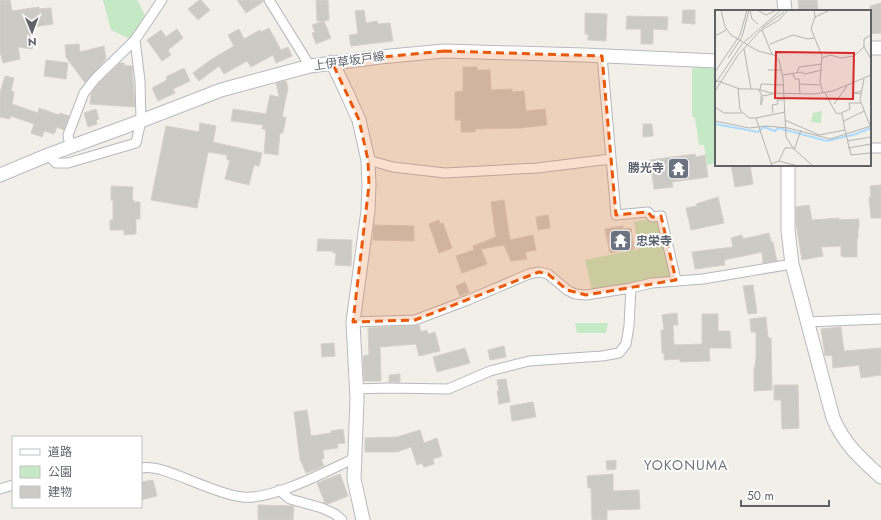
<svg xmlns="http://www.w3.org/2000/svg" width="881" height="520" viewBox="0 0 881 520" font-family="Jost,'Noto Sans JP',sans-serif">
<rect width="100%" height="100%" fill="#f1efe8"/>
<path fill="#c5e8c5" d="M103 0H137L146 17 130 39 111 30Z
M692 68H716V163L707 165 704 145H699L695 118 692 116Z
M658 218 672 274 669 277 653 278 615 287 614 286 592 290 585 260 639 249 634 222Z
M575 323H608L606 333H577Z"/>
<path fill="#cccac5" stroke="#d6d1c6" d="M0 0H10L12 11 39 7V9L51 8 53 24 34 27 32 49 18 47 20 59 3 63 0 52Z
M199 0H201L210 10 198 20 188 9Z
M237 0H263V2L246 13Z
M316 0H328L329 20 324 21 331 38 316 44 312 33 315 32 312 25 323 21H317Z
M798 0H817L818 9 799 11Z
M881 3V33L870 34V6Z
M364 10 366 23 377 21 378 24 390 23 393 41 351 46 349 35 358 34 355 11Z
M683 10H695V24L682 23Z
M585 13 607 14 606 41 588 40V34H585Z
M627 16 668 17 667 30 653 29V44H641V29H626Z
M269 28 281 50 288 47 292 56 276 63 273 55 251 67 247 61 224 74 219 66 199 81 193 73 212 59 234 46 228 35 239 29 244 39 260 30 261 32Z
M177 29 183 38 168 50 171 55 162 61 147 40 161 30 166 37Z
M79 44 80 52 104 46 106 59 85 83 66 57 65 45Z
M46 60 68 63 66 79 44 76Z
M120 63H124V65L132 66 135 107 90 104 91 94 99 83Z
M463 67H477V70H490L491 90 512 89V92L524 91 526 111 545 109 547 125 520 128 475 129V132H461V120H455V92L463 91Z
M184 68 190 81 173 89 175 93 158 101 152 88 167 80 166 77Z
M5 76 14 78 11 91 14 92 12 104 38 113 39 108 59 115 60 113 69 116 64 130 57 127 54 134 44 131 42 137 31 133 34 124 11 116 10 119 0 117V90H1Z
M286 81 288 88 282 117H286L283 133H280L278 155 264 153 266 130 262 129 263 125 231 121 233 109 266 114 270 95 279 97 276 83Z
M96 109 99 119 96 120 97 124 88 127 84 113Z
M200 123 216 126 213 142 262 153 259 166 254 165 249 185 225 179 230 160H227V155L208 152 197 208 151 200 166 126 199 132Z
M643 124H652L653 136 643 137Z
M695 154 696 157 705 155 708 177 672 182 673 187 654 189 650 160Z
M731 165H750L753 184 735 187Z
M881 185V218H871L869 197H871L870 186Z
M111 186 133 187 132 200H134V202H140V219H136V234L124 235V230H110V220H113V200H111Z
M718 197 724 223 691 230 686 208 697 206 696 204Z
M504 200 510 240 533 235 536 250 525 252 527 259 511 261 504 245 481 249 487 264 462 273 456 256 474 250 473 246 496 237 491 202Z
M809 205 812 220 839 218V220L859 219V228H858V238H857V257H843V256H841V246L821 247 823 256 802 260 796 224V207Z
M548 215 550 228 538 230 536 217Z
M439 220 440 224 443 223 452 248 439 253 429 224Z
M374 225 414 226V241L373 240Z
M623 226V229L631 228 634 249 610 253 605 229Z
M769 233 771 242H773L777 261 763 263 762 252 724 260 725 265 695 269 692 252 733 247 731 238 742 235 743 239Z
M318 239 352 240 351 266 335 265 336 253H333V251H317Z
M465 282 469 292 460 296 456 286Z
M753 285 757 313 748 314 743 286Z
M677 313 678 325H673L674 345 702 344V314H718V331H730L731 348H709L710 361 680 362V359L664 360V353H662L661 330H664L662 315Z
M766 317 768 338H771L772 390 754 391V367H755L756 358V332H751L750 319Z
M419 325 421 332 427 330 428 334 435 332 440 351 419 356 416 344 380 347 381 381H364L363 356 369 355 368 328Z
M841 327 844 351 881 348V375L861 378 859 365 833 368 832 355 825 356 821 329Z
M334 343 335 356 322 357 321 344Z
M504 346 506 357 490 360 488 350Z
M465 348 470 363 437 372 433 357Z
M400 374V382H389V375Z
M506 379 510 402 499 404 497 391H499L497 380Z
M774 385H798L799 428 782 429 781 400H774Z
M533 402 536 417 512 421 510 406Z
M307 410 311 436 331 433V431L343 429 345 443 337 444 338 448 323 450 324 459H321L324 466 306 473 300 459 294 412Z
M420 430 424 443 437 438 442 456 433 459 434 464 424 467 422 463 417 465 411 447 397 452H365V438L397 437Z
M616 460V469L607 470 606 461Z
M340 474 348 496 328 504 325 503 317 483Z
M613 474V491L639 490 640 509 607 510V520H592L591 488H588L587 476Z
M153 480 157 496 141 500V482Z
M258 505 294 506 293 520H258Z"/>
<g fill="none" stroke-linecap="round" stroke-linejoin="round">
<defs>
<path id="street" d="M269 0 310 66
M602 56 616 215 648 212 652 217 661 216 676 280
M70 147 68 135 84 93 95 79 135 40 162 0
M870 148H881
M48 155 56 163H68L136 143 141 121 140 81 135 40
M368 160 393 167 445 173 537 168 611 159
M353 322 415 320 468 300 529 274 539 272 548 274 567 290 575 294 586 295 631 288 652 283 703 279 792 264
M807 322 881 319
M356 389 389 388 448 389 490 371 529 361 602 356 619 353 626 344 629 326 631 288
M141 468C159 465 185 479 202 485 216 490 229 496 243 497 273 500 327 471 355 458
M0 489 13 485
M279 490 290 499 322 508 335 514 342 520"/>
<path id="secondary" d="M784 0 785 11
M870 48H881
M332 62 346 91 359 120 368 160 369 185 368 211 353 322 357 399 354 479 363 520
M788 165V230L792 264 833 418C844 444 861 459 881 477
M0 175 48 155 141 121 221 90 310 66 380 57 444 51 584 55 716 61"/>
</defs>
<use href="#street" stroke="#b5b8bc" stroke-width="11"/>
<use href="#secondary" stroke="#b6babf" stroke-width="15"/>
<use href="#street" stroke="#fff" stroke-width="9"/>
<use href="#secondary" stroke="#fff" stroke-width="13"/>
</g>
<path fill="#e8590c" fill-opacity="0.2" stroke="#e8590c" stroke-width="3" stroke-dasharray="8 5" stroke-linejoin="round" d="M444 51 602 56 616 215 648 212 652 217 661 216 676 280 586 295 567 290 548 274 539 272 415 320 353 322 369 185 368 160 359 120 332 62Z"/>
<defs>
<symbol id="temple-square" viewBox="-11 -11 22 22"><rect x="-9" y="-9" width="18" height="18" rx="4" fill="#6b7280" stroke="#fff"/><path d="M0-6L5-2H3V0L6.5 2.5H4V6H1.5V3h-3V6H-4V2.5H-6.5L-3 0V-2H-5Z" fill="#fff"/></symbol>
</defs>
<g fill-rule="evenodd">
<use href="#temple-square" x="666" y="156" width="25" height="25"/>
<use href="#temple-square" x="608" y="228" width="25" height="25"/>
</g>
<g text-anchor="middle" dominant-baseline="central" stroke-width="3.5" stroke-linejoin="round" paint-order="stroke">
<g font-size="12" fill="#5f6368" stroke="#fff">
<text transform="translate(349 61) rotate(-8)">上伊草坂戸線</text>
</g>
<g font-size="12" font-weight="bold" fill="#5b616d" stroke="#fff" text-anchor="end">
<text x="664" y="168">勝光寺</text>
<text x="636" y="241" text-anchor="start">忠栄寺</text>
</g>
<g font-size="14" letter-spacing="1" fill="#70757a" stroke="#fff">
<text x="686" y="465">YOKONUMA</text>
</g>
</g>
<g transform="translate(715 10)">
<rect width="156" height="156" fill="#f1efe8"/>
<path d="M107 101 106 113 96 112 98 103Z" fill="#c5e8c5"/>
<path fill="none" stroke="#aadaff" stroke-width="2" d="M0 114 43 122 49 117 60 121 63 118 112 131 141 124 156 118"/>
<path fill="none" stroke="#b3b3b1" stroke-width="1" d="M6 0 10 17 16 25 43 41 59 45 64 50 68 68 71 127 78 138 98 156M35 0 37 9 43 14M42 0 51 5 62 0M99 0 100 7 96 19 107 46 105 72 108 83M100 7 115 0M47 18 69 2M47 20 57 44M0 26 11 20M55 34 78 25 93 29 99 28M149 37V29L156 25M29 39 36 79M13 48 27 27 34 0M107 48 115 45 126 48 139 46 149 37 156 49M53 60H67M0 62 25 25 32 0M82 63 84 57 107 54M78 64 80 69H84L85 84M68 65 86 62 90 64 107 60M149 69 145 90 156 118M0 70 25 79H42L56 83 99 84 118 81 156 65M0 74 27 34 66 0M84 74 105 75M23 78 25 100 34 108H41M44 80 47 86 58 84M45 80 46 74 68 75M0 81 23 45 45 21 64 10 73 0M110 83 121 103 127 104 130 120M146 84 139 83 147 81M46 86V95L48 87M119 94 132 76M0 97 9 103H27M58 103 57 95 63 94 62 90H68M126 103 135 99 134 93H146M70 110 104 125 130 120 136 145 156 143M0 111 34 118 51 116 73 118 115 129 156 116M129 111 149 101M132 131 156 127M133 138 156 134M79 140 86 120M64 151 70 138H78M56 154 64 151 83 156M57 156 41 108 70 102"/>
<path fill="#d62828" fill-opacity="0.15" stroke="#d62828" stroke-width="2" d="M61 42 139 43 138 89 60 88Z"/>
<rect width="156" height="156" fill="none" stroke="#5f6368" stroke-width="2"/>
</g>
<rect x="12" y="436" width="130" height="72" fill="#ffffff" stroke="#bfc1c3"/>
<rect x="20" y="449" width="20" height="6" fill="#ffffff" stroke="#bfc1c3"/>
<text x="48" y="456" font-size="12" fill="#5f6368">道路</text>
<rect x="20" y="466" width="20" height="12" fill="#c5e8c5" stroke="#bfc1c3"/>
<text x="48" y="476" font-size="12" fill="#5f6368">公園</text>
<rect x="20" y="486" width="20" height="12" fill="#cccac5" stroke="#bfc1c3"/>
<text x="48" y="496" font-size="12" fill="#5f6368">建物</text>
<g transform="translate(32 32) rotate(179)" stroke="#ffffff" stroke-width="3" paint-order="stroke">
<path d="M0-3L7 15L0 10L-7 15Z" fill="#5f6368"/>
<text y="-6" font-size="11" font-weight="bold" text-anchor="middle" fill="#5f6368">N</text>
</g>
<path d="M741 500v6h88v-6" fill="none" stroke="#5f6368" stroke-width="2"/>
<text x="747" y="500" font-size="12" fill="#5f6368" stroke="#ffffff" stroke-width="3" paint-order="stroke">50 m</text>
</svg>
